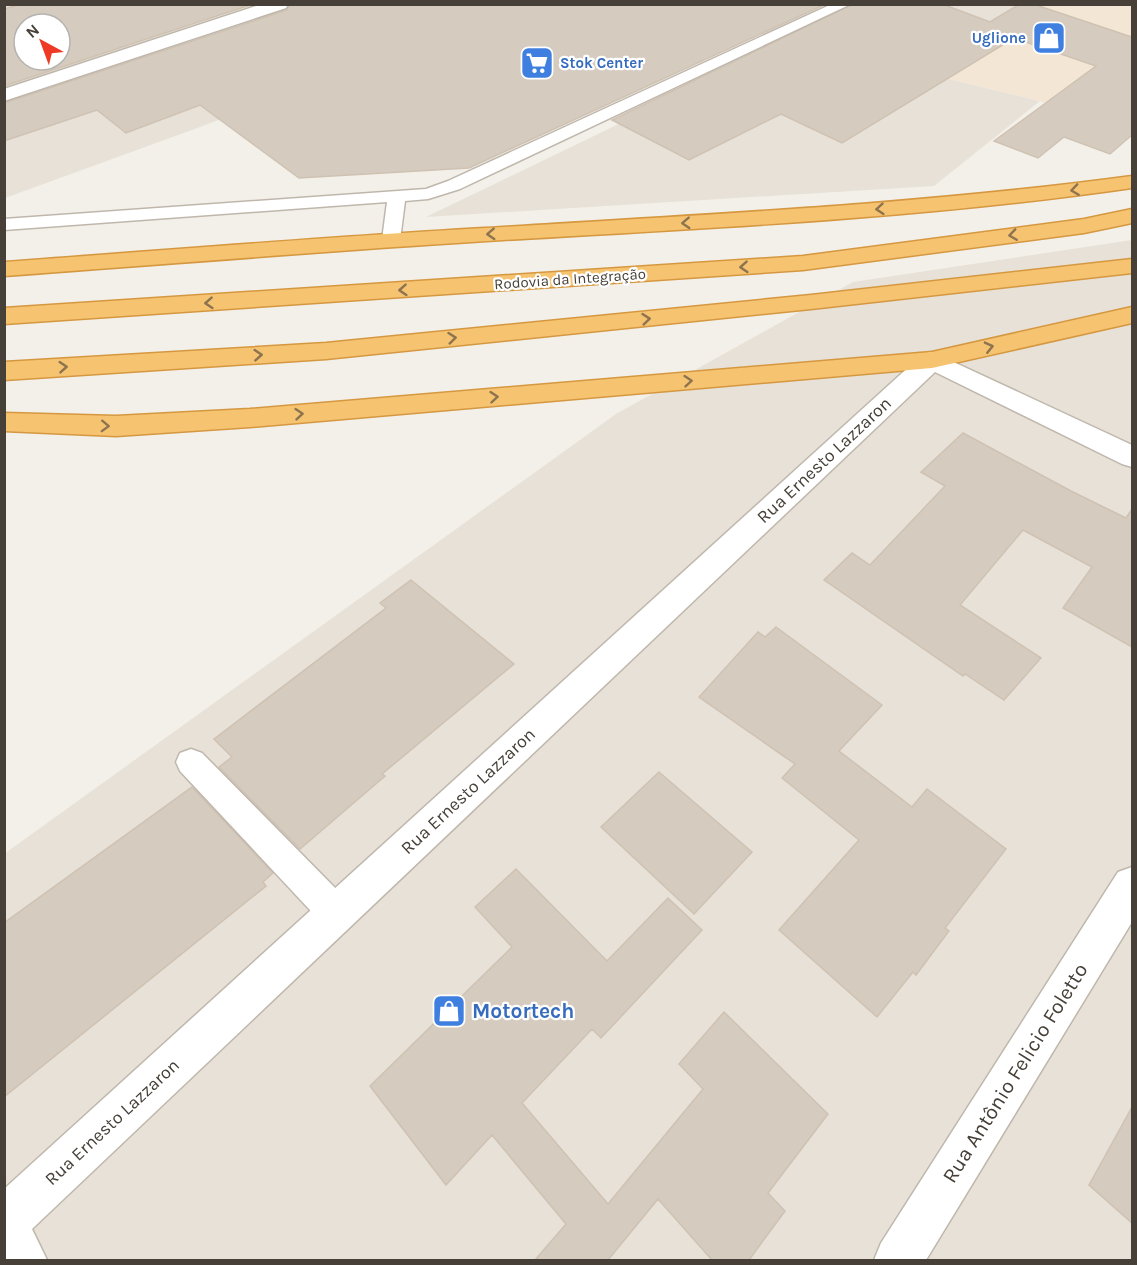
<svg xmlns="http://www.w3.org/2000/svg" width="1137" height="1265" viewBox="0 0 1137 1265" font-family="Karla,sans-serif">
<rect width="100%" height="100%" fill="#f3f0e9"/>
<path fill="#e7e1d7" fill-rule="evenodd" d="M5 5H523L200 127 5 198ZM24 24H60V60H24Z
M865 5H1020L916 71 1040 101 934 186 426 217Z
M1132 240V1260H5L4 854 616 414 853 282Z"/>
<path fill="#f4e6d5" d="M1020 5H1132V136L1040 101 915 71Z"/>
<path fill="#d5cbbf" stroke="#cfc2b2" stroke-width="1.5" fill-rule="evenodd" d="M21 4H253L4 86V9ZM24 24H60V60H24Z
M290 4H826L469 168 299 178 200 105 126 133 97 110 4 141V103L287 10Z
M853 4H942L990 22 1020 4H1033L1132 37V135L1110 154 1064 137 1038 158 994 141 1096 66 1014 38 842 143 781 114 689 160 612 120Z
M963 433 1071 491 1126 518 1132 509V647L1063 608 1092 567 1023 530 960 605 1041 658 1004 700 965 674 963 676 824 580 852 553 870 565 945 486 921 472Z
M411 580 514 664 382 774 385 776 300 849 219 767 232 757 214 739 386 608 380 603Z
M776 627 882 705 839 751 912 807 927 789 1006 849 945 928 949 931 916 975 913 972 877 1017 779 930 859 840 782 778 795 764 699 697 758 632 765 637Z
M659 772 752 852 694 914 601 827Z
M192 787 273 873 263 882 266 886 4 1097V923Z
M516 869 607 961 668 898 702 930 601 1038 592 1029 522 1103 608 1204 703 1089 679 1064 724 1012 828 1114 768 1193 785 1211 749 1260H712L658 1199 608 1260H535L566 1224 492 1135 446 1185 370 1086 512 947 475 907Z
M1132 1107V1223L1089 1185Z"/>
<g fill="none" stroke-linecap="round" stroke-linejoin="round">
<defs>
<path id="lane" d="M832 4H851L460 189 428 199 405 201 400 240 398 244H384L382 240 387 202 4 230V219L426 189 448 181Z
M191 749 202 753 348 901 352 913 348 925 336 929 324 925 180 771 176 762 180 753Z"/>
<path id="street" d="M262 4H288L286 8 4 101V89Z
M932 352 1132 445V467L1122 464 935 372 32 1229 47 1260H4V1189L923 354Z
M1132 867V922L926 1260H874L881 1243 1118 872Z"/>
<path id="highway" d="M1132 176V188C924 218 713 228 503 240 337 250 171 264 4 276V262C171 250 337 236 503 227 713 214 924 204 1132 176Z
M1132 209V223L1084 233 803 270 4 324V308L803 256 1084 219Z
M1132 259V273L811 309 326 359 4 380V362L326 343 811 295Z
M1132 307V323L932 368 250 427 116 436 4 431V413L116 416 250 409 932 352Z"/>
</defs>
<use href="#lane" stroke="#bfb7ac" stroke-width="3"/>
<use href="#street" stroke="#bfb7ac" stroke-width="3"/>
<use href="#highway" stroke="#d59841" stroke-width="3"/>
<use href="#lane" fill="#fff" fill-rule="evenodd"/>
<use href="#street" fill="#fff" fill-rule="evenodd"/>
<use href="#highway" fill="#f6c371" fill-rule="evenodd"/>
</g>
<defs><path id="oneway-chevron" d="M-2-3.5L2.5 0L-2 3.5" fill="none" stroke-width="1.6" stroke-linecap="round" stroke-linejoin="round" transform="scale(1.5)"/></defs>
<g stroke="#8d744f">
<use href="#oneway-chevron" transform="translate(1075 190) rotate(172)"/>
<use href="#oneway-chevron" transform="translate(880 209) rotate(175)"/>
<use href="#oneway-chevron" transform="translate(686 223) rotate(177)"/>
<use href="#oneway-chevron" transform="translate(491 234) rotate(177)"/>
<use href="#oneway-chevron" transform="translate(1013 235) rotate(172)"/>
<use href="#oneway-chevron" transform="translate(744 267) rotate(176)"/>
<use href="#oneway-chevron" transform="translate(403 290) rotate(176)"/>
<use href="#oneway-chevron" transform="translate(209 303) rotate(176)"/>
<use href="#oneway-chevron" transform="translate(646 319) rotate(-6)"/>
<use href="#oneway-chevron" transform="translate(452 338) rotate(-6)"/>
<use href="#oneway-chevron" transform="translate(989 347) rotate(-13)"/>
<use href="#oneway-chevron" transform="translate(258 355) rotate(-4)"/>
<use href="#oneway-chevron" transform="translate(63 367) rotate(-4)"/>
<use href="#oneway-chevron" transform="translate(688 381) rotate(-5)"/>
<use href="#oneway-chevron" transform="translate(494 397) rotate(-5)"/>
<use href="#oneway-chevron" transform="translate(299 414) rotate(-5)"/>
<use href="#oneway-chevron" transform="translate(105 426) rotate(2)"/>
</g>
<defs>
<symbol id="shop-square" viewBox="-11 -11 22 22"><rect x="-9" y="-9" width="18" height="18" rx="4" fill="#3f7fe0" stroke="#fff"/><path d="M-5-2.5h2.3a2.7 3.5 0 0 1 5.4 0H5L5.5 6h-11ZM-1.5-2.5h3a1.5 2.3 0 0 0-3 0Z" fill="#fff"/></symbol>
<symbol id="supermarket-square" viewBox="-11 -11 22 22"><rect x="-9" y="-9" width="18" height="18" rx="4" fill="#3f7fe0" stroke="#fff"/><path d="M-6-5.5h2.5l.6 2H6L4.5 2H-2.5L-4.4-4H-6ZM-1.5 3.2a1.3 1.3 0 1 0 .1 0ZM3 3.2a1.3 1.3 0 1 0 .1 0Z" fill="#fff"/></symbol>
</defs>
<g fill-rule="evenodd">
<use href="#shop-square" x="1030" y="19" width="38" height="38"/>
<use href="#supermarket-square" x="518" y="44" width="38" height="38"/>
<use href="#shop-square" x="430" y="992" width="38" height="38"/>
</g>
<g text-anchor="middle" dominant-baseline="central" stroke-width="4.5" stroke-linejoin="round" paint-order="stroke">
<g font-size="15" font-weight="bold" fill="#366cbe" stroke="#fff" text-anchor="end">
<text x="1026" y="38">Uglione</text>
<text x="560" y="63" text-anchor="start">Stok Center</text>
</g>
<g font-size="15" fill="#474038" stroke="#fff">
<text transform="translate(570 279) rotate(-4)">Rodovia da Integração</text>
</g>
<g font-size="18" fill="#474038" stroke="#fff">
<text transform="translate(824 460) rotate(-43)">Rua Ernesto Lazzaron</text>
<text transform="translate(468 791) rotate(-43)">Rua Ernesto Lazzaron</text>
<text transform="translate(112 1122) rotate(-43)">Rua Ernesto Lazzaron</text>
</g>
<g font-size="21" font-weight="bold" fill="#366cbe" stroke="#fff" text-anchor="start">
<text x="472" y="1011">Motortech</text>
</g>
<g font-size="21" fill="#474038" stroke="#fff">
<text transform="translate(1015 1073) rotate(-58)">Rua Antônio Felicio Foletto</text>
</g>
</g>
<rect width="1137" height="1265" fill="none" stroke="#474038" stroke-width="12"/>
<g transform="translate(42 42) rotate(319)"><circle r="28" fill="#ffffff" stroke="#b5b3af" stroke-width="1.5"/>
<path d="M0-4.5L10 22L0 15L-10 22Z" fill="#ee3925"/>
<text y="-9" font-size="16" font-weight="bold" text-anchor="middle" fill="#474038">N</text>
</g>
</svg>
